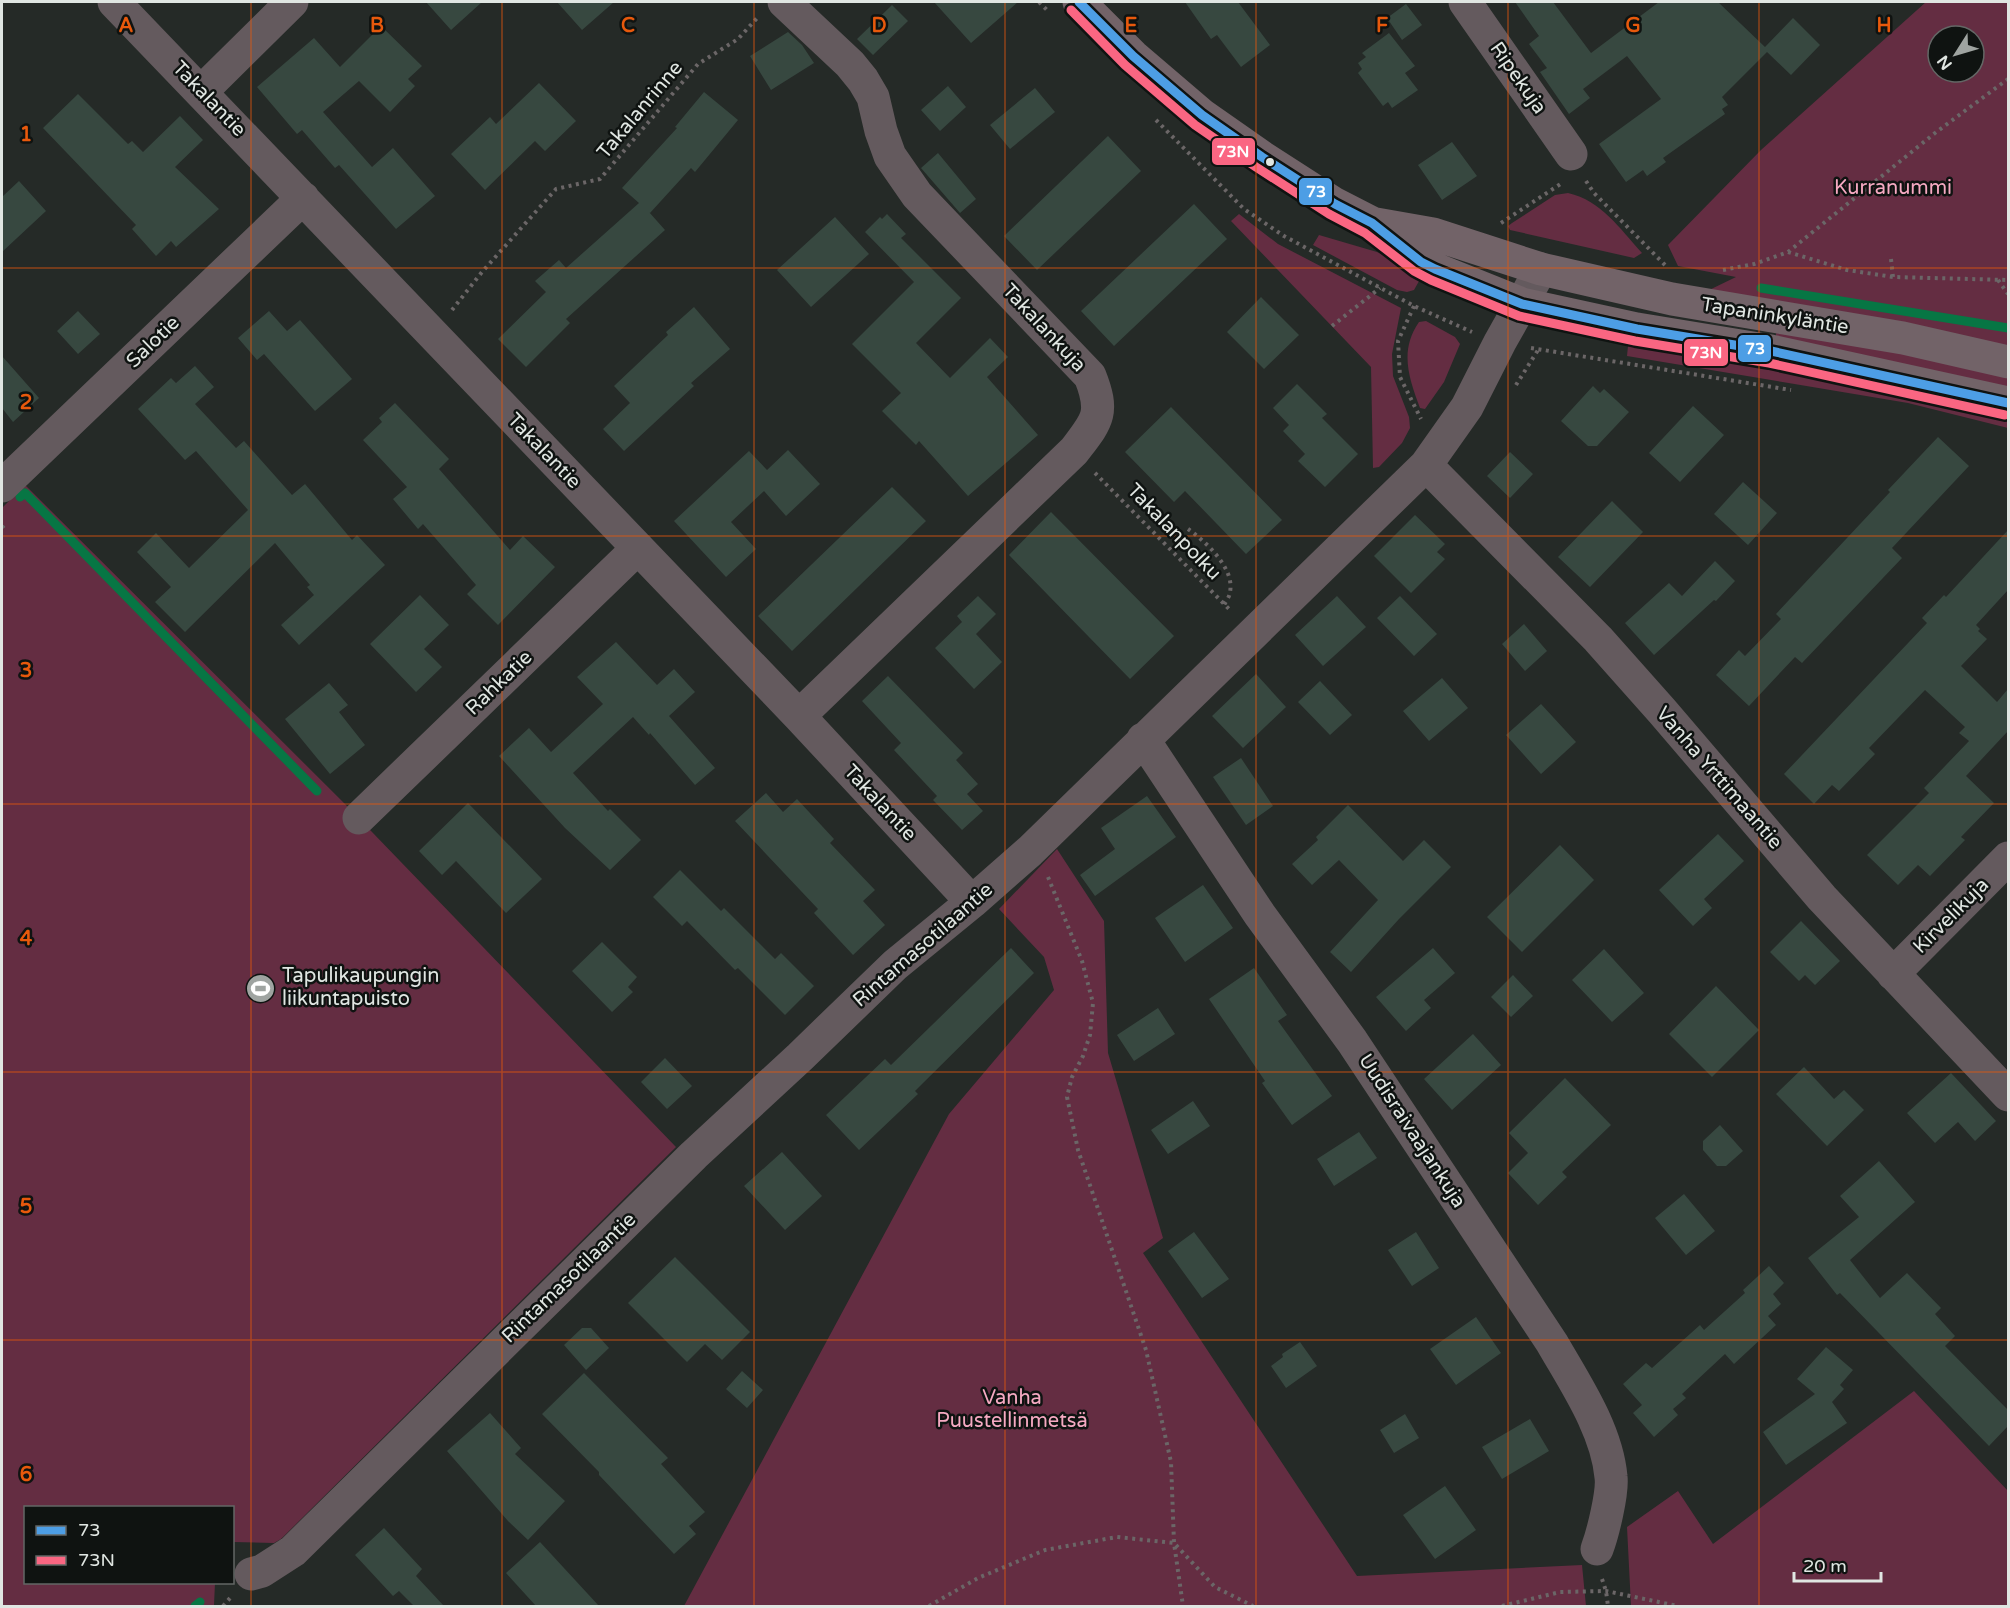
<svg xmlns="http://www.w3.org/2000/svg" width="2010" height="1608" viewBox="0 0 2010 1608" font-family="'Varela Round',sans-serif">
<rect width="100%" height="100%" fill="#252a27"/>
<path fill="#642d42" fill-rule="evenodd" d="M1926 2H2008V347L1705 292 1736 277 1678 266 1668 245 1761 150ZM1938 36H1974V72H1938Z
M1568 193C1602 201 1619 228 1642 253L1634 258 1510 230 1508 226 1512 223 1555 195Z
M1239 214 1278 244 1401 308 1392 354 1393 376 1409 417 1410 428 1402 443 1379 467 1373 468 1371 367 1231 221Z
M1319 235 1377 252 1423 274 1414 290 1407 292 1397 290 1313 245Z
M1426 321 1455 337 1460 344 1444 382 1425 409 1420 408C1409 378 1399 351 1419 322Z
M1777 325 2008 374V394L1775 344Z
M1629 336 2008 415V428L1908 403 1627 356Z
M25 485 345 804 676 1147 281 1539 274 1543 233 1542 232 1508H26V1582L215 1583 214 1605 216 1606H2V508Z
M1057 849 1104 921 1108 1053 1163 1238 1143 1253 1357 1576 1582 1565 1586 1606H684L949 1114 1054 990 1044 957 999 909Z
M1914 1391 2008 1491V1606H1631L1627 1527 1678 1491 1713 1544Z"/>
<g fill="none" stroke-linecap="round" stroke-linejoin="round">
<path stroke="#077644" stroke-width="9" d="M1761 288 2008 328
M20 497 25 493 317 791
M195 1606 200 1602"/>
</g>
<path fill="#374840" d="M426 2H482L451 30Z
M557 2H614L582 30Z
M934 2H1018L971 43Z
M1185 2H1238L1270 45 1241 67 1217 35 1211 39Z
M1515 2H1553L1591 53 1659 2H1718L1765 47 1793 18 1820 45 1791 75 1767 52 1722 97 1728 105 1722 109 1725 114 1663 158 1666 162 1647 176 1643 170 1626 182 1599 144 1661 99 1627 56 1583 89 1590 98 1569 114 1540 72 1547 68 1529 44 1539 36Z
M1406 4 1422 25 1402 40 1387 18Z
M892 5 908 21 873 55 857 39Z
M381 26 422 66 408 79 415 86 390 112 359 81 323 112 372 167 393 148 435 196 396 229 339 165 335 168 302 130 297 134 257 87 314 38 340 67Z
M788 32 802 45 814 63 771 90 750 56Z
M1389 33 1415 66 1405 73 1418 90 1392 108 1388 102 1383 106 1358 73 1362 69 1358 63 1366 57 1362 53Z
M539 83 576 121 545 151 535 141 485 190 451 154 490 117 496 124Z
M948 86 966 107 940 131 921 110Z
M1035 88 1055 112 1010 149 990 125Z
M704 92 738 120 695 172 691 168 650 213 649 212 665 230 566 319 570 323 526 367 498 339 546 292 535 281 559 260 566 268 639 203 622 188 677 128 675 127Z
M78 94 128 144 132 141 143 152 180 116 203 140 175 167 219 209 176 247 171 241 156 256 132 229 136 225 43 128Z
M1108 136 1141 171 1037 270 1004 236Z
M1452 142 1477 176 1442 200 1418 165Z
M938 153 976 199 960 213 921 168Z
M19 181 46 211 2 252V197Z
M1194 204 1227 239 1114 346 1081 311Z
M887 214 906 234 901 238 961 298 916 343 950 378 990 338 1008 357 987 377 1038 435 968 496 919 441 916 445 882 411 901 393 852 344 914 282 865 232 880 217 882 219Z
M835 217 869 254 811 307 777 270Z
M1261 297 1299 335 1264 369 1227 332Z
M694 307 730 349 691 383 694 386 624 451 603 429 630 403 614 386 668 335 666 332Z
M78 311 100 334 78 354 57 331Z
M269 311 287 331 300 320 352 379 315 411 264 354 257 360 238 338Z
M2 356 39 398 13 422 2 408Z
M195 366 214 387 195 404 236 448 244 441 292 495 305 484 352 540 357 535 385 565 299 645 281 625 314 595 307 587 310 585 275 543 185 632 155 602 171 587 137 552 156 533 189 568 248 510 196 451 185 460 138 409 171 378 176 383Z
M1297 384 1327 414 1322 418 1358 454 1325 487 1298 461 1305 454 1283 431 1289 425 1273 408Z
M1593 386 1600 393 1604 389 1629 412 1597 446H1588L1561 421Z
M395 403 449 459 439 469 510 550 523 536 555 567 498 625 467 594 476 585 423 524 418 529 393 499 407 487 363 440 382 422 379 418Z
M1693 406 1724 435 1680 482 1649 453Z
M1171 407 1282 520 1246 554 1185 491 1174 502 1125 452Z
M1938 437 1969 466 1892 548 1902 558 1802 663 1795 657 1749 706 1716 675 1739 650 1745 656 1781 619 1776 614 1890 492 1888 490Z
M788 450 820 484 786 516 764 491 731 522 756 549 726 577 674 521 749 451 767 470Z
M1510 452 1533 474 1510 498 1487 476Z
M1743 482 1777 513 1748 545 1714 514Z
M892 487 926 521 792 651 758 616Z
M1612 501 1643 532 1590 587 1558 557Z
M1051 512 1174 636 1130 679 1009 555Z
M1415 515 1445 544 1437 552 1445 559 1411 593 1374 556Z
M2008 530V590L1976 625 1980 629 1978 631 1987 639 1961 666 1997 702 2008 689V731L1966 776 1994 803 1961 837 1965 840 1930 876 1918 865 1898 885 1867 855 1929 793 1924 788 1969 741 1959 733 1965 727 1925 690 1869 748 1875 754 1839 791 1832 785 1814 804 1784 774 1927 623 1922 618 1944 595 1946 597Z
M1715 561 1735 581 1716 601 1714 600 1654 655 1625 623 1669 583 1682 596Z
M420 595 449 625 424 649 442 667 416 692 370 644Z
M978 596 996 614 976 634 1002 662 974 689 935 648 962 622 957 616Z
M1337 596 1366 627 1323 666 1295 635Z
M1400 596 1437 634 1414 656 1377 618Z
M1524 624 1547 651 1525 671 1502 644Z
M616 642 657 685 674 669 695 692 669 716 715 768 695 785 650 733 649 735 633 717 573 773 608 811 610 809 641 840 610 870 565 828 499 756 529 728 551 752 603 704 577 677Z
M1256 674 1286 707 1243 748 1212 716Z
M888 676 963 753 956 760 978 784 967 794 983 811 962 830 933 800 937 796 894 750 901 743 862 701Z
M1442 678 1468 708 1429 741 1403 711Z
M1320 681 1352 715 1330 735 1298 702Z
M329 683 348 705 339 712 365 745 330 774 285 719Z
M1541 704 1576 742 1541 774 1506 735Z
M1241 758 1273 806 1246 825 1213 777Z
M766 793 783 812 797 799 834 839 830 843 875 890 863 901 885 925 853 955 814 913 818 909 735 821Z
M1147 796 1176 837 1095 896 1080 875 1115 849 1101 828Z
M468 803 542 879 506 913 456 861 442 875 419 851Z
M1348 805 1403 861 1424 840 1451 867 1399 919 1351 972 1330 952 1378 900 1339 860 1312 885 1292 864 1318 840 1316 837Z
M1718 834 1744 861 1704 899 1712 908 1693 926 1659 890Z
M1560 845 1594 880 1522 952 1487 917Z
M680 870 721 911 724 908 775 959 781 953 814 986 785 1015 738 968 735 970 687 921 682 926 653 897Z
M1203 885 1233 928 1185 962 1155 918Z
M1801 921 1840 961 1815 985 1805 975 1799 981 1770 952Z
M602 942 637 977 628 987 633 992 612 1012 572 971Z
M1011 948 1034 973 915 1091 918 1094 859 1150 826 1115 885 1059 891 1065Z
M1433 948 1455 973 1424 1000 1431 1008 1406 1031 1376 997Z
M1604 949 1644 993 1612 1022 1572 980Z
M1254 968 1287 1015 1278 1021 1332 1096 1292 1125 1262 1083 1265 1081 1209 999Z
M1513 975 1533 996 1511 1017 1491 997Z
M1716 986 1759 1030 1712 1077 1669 1034Z
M1158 1008 1175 1034 1134 1061 1117 1035Z
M1473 1034 1501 1065 1452 1110 1424 1079Z
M665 1058 692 1086 667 1109 641 1082Z
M1804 1067 1834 1099 1844 1090 1864 1110 1827 1146 1776 1094Z
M1951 1073 1996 1121 1975 1141 1958 1122 1935 1143 1907 1113Z
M1565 1078 1611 1125 1562 1172 1567 1177 1538 1205 1508 1173 1528 1153 1509 1133Z
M1193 1101 1210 1126 1168 1154 1151 1130Z
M1720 1125 1743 1151 1726 1166H1717L1703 1150V1141Z
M1359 1132 1377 1158 1334 1186 1317 1159Z
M782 1152 822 1196 785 1230 744 1186Z
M1879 1161 1915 1202 1850 1260 1880 1298 1907 1273 1941 1308 1935 1314 1955 1336 1945 1346 2008 1410V1426L1989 1446 1840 1293 1837 1295 1808 1258 1859 1217 1840 1196Z
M1684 1194 1715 1231 1686 1255 1655 1218Z
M1194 1232 1229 1279 1202 1298 1168 1251Z
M1416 1232 1439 1268 1412 1286 1388 1250Z
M675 1257 750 1332 722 1360 705 1344 687 1362 628 1303Z
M1769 1266 1784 1283 1773 1294 1781 1304 1768 1316 1776 1325 1734 1364 1725 1354 1682 1394 1686 1398 1673 1409 1678 1415 1654 1437 1633 1413 1642 1405 1623 1384 1646 1363 1652 1368 1700 1325 1704 1330 1745 1293 1743 1290Z
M1476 1317 1501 1353 1456 1385 1430 1349Z
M582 1328H591L609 1348 586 1370 564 1345Z
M1300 1342 1317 1366 1286 1388 1271 1366 1283 1357 1282 1354Z
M1826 1347 1853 1370 1840 1385 1844 1389 1832 1402 1847 1423 1786 1465 1763 1432 1815 1394 1797 1379Z
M742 1371 763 1390 747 1408 726 1389Z
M584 1373 668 1458 661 1464 705 1512 689 1526 696 1534 674 1554 599 1475V1472L542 1414Z
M490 1413 521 1448 515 1454 565 1501 528 1540 508 1521 447 1451Z
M1405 1414 1419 1438 1394 1453 1380 1430Z
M1530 1419 1549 1451 1502 1479 1482 1447Z
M1445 1486 1476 1530 1435 1559 1403 1515Z
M384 1528 422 1569 416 1576 444 1606H414L399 1591 393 1596 355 1555Z
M540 1542 599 1606H536L506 1573Z"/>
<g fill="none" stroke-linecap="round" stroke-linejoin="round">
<path stroke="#6b6667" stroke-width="4" stroke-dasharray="3 4.5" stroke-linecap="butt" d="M1039 2 1049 12
M1156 120 1244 209 1284 236 1414 306 1472 332
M1586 181 1594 193 1665 265
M1501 223 1562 183
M1788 252 1847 270 1893 277 2008 280
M1891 259 1893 277
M1723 270 1754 264 1788 252 1935 133 2008 79
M1998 280 2008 294
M1414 306 1398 341 1400 377 1421 419
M452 310 482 272 556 189 600 179 698 64 738 39 759 16
M1332 326 1380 288
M1531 348 1791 390
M1516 385 1538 350
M1095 473 1231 611
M2 526 6 531
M1188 529C1205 541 1235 568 1230 592 1230 596 1226 601 1224 605
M1048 877 1082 961 1093 1003 1090 1035 1083 1056 1072 1077 1067 1097 1078 1150 1146 1350 1171 1462 1174 1543 1183 1606
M1602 1579 1606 1591 1608 1606
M223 1606 231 1597
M929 1606 978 1578 1045 1550 1117 1537 1174 1543 1215 1587 1253 1606
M1502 1606 1560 1592 1606 1591 1678 1606"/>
<path stroke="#645a5e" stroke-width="33" d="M114 2 799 716 972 902
M784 2 850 64 863 80 873 97 881 131 890 156 917 195 1090 376C1105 414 1097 421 1074 451L799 716
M1465 2 1571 154
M201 92 292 2
M1426 465 1598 639 1662 711 1822 898 2008 1095
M2 486 303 198
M1143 739 1260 915 1352 1041 1552 1343C1575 1383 1607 1430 1611 1477 1613 1492 1603 1533 1597 1549
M359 818 638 548
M1893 974 2008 858
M251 1574 262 1571 293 1551 694 1155 800 1057 895 965 972 902 1030 851 1426 465 1467 407 1500 342 1541 269"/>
<path stroke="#726368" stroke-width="33" d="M1079 2 1133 56 1202 115 1262 157 1335 204 1372 223 1421 262 1435 269 1522 304 1637 329 1771 351 2008 403
M1376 224 1433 234 1541 269 1672 299 1903 338 2008 362"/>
<defs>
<path id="bus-1" d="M1079 2 1133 56 1202 115 1262 157 1335 204 1372 223 1421 262 1435 269 1522 304 1637 329 1771 351 2008 403"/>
<path id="bus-2" d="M1071 10 1125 65 1195 125 1256 167 1329 214 1365 233 1414 271 1431 280 1519 316 1635 341 1769 363 2005 415"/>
</defs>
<use href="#bus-1" stroke="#0f1311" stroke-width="14"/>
<use href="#bus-2" stroke="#0f1311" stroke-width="14"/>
<use href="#bus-1" stroke="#4d9ee5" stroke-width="9"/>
<use href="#bus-2" stroke="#fa6682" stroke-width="9"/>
</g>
<path fill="none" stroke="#e8590c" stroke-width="1.5" stroke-opacity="0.55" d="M251 2V1606M502 2V1606M754 2V1606M1005 2V1606M1256 2V1606M1508 2V1606M1759 2V1606M2 268H2008M2 536H2008M2 804H2008M2 1072H2008M2 1340H2008"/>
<defs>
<symbol id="stadium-disc" viewBox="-11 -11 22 22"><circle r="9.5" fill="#9fa4a1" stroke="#0f1311"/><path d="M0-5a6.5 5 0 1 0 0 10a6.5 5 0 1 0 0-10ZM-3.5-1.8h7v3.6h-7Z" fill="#fff"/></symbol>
</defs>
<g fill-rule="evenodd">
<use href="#stadium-disc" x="244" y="972" width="33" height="33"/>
</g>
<circle fill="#e0e6e2" stroke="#0f1311" stroke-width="2" cx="1270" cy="162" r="5"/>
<g text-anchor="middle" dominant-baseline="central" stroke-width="5" stroke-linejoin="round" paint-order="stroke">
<g font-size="20" fill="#e0e6e2" stroke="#0f1311">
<text transform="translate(1518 78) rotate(55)">Ripekuja</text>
<text transform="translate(209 99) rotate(46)">Takalantie</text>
<text transform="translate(640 110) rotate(-50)">Takalanrinne</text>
<text transform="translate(1775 316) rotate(9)">Tapaninkyläntie</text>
<text transform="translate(1044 328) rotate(47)">Takalankuja</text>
<text transform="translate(153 342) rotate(-44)">Salotie</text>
<text transform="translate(544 451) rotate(46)">Takalantie</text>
<text transform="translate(1174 532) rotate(46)">Takalanpolku</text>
<text transform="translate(499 683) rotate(-44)">Rahkatie</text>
<text transform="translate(1719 778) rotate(49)">Vanha Yrttimaantie</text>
<text transform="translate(880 803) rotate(47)">Takalantie</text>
<text transform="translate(1951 916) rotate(-45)">Kirvelikuja</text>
<text transform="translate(923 945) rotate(-41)">Rintamasotilaantie</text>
<text transform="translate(1412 1131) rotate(57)">Uudisraivaajankuja</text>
<text transform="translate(569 1278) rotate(-44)">Rintamasotilaantie</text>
</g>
<g font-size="20" fill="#f6a9c2" stroke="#0f1311">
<text x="1893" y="188">Kurranummi</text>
<text x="1012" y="1398">Vanha<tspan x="1012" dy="23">Puustellinmetsä</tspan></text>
</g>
<g font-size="20" fill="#e0e6e2" stroke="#0f1311" text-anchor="start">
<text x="282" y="976">Tapulikaupungin<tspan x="282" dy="23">liikuntapuisto</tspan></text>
</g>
</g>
<g font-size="20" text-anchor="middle" font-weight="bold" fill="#e8590c" stroke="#0f1311" stroke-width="5" stroke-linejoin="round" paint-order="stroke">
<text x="126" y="32">A</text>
<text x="377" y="32">B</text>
<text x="628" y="32">C</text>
<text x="879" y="32">D</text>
<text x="1131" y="32">E</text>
<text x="1382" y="32">F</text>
<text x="1633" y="32">G</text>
<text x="1884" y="32">H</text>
<text x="26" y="141">1</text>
<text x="26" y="409">2</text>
<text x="26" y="677">3</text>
<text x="26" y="945">4</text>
<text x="26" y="1213">5</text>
<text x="26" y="1481">6</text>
</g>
<g stroke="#0f1311" stroke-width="2">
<rect x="1211" y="137" width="45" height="29" rx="6" fill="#fa6682"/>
<rect x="1298" y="177" width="35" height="29" rx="6" fill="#4d9ee5"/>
<rect x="1737" y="334" width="35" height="29" rx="6" fill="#4d9ee5"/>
<rect x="1683" y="338" width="46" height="29" rx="6" fill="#fa6682"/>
</g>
<g font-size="16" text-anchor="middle" font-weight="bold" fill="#fff">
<text x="1233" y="157">73N</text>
<text x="1316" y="197">73</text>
<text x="1755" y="354">73</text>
<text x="1706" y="358">73N</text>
</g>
<rect width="2010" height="1608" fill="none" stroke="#e0e6e2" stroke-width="6"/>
<rect x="24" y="1506" width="210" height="78" fill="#0f1311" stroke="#636765" stroke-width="1.5"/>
<rect x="36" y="1526" width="30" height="9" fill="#4d9ee5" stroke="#636765" stroke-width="1.5"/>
<text x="78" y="1536" font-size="18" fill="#e0e6e2">73</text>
<rect x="36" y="1556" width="30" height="9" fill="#fa6682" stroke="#636765" stroke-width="1.5"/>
<text x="78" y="1566" font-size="18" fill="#e0e6e2">73N</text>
<g transform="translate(1956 54) rotate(233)"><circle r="28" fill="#0f1311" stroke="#636765" stroke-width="1.5"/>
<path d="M0-4.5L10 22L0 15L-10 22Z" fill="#9fa4a1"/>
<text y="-9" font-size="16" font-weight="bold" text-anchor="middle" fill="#e0e6e2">N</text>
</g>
<path d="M1794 1572v9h87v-9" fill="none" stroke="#e0e6e2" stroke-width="3"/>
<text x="1803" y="1572" font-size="18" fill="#e0e6e2" stroke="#0f1311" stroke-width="4.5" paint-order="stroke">20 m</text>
</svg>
